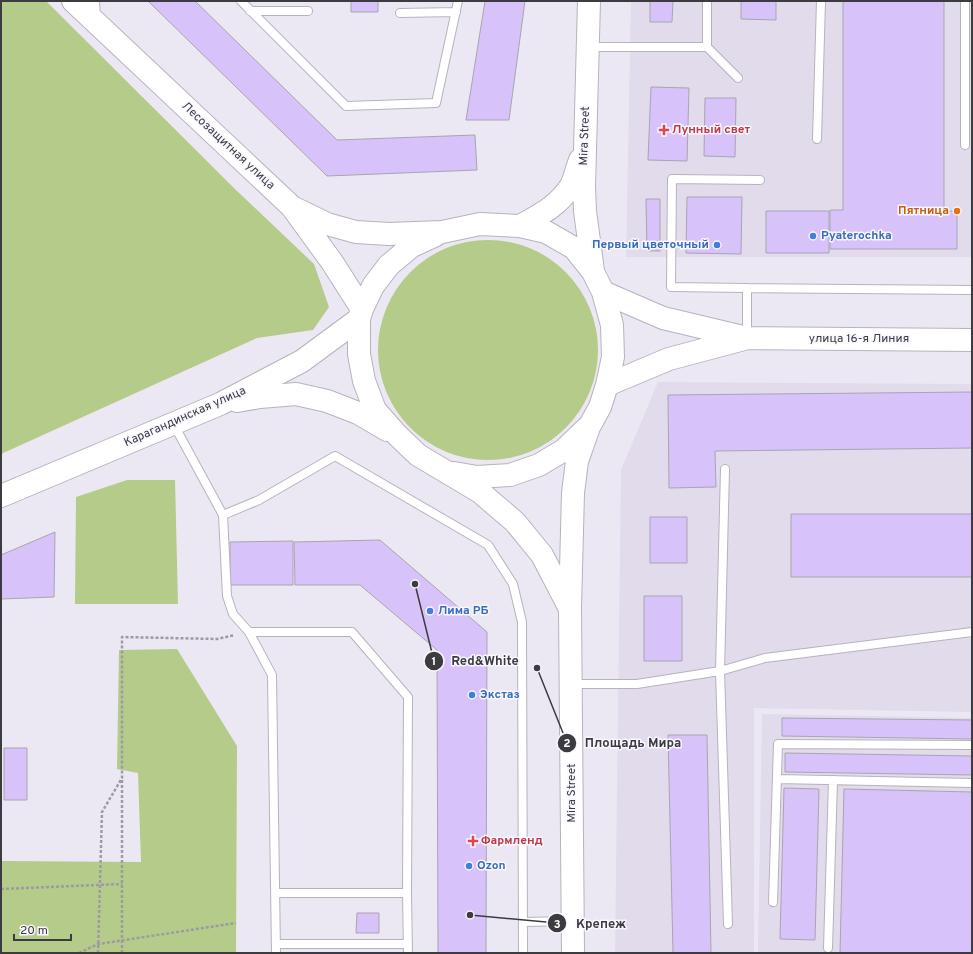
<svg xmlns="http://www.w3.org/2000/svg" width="973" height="954" viewBox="0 0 973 954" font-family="Overpass,sans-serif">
<rect width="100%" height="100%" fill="#ece8f3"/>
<path fill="#e1dbec" d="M631 1H972V257H626Z
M658 382 972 384V712L754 708V953H615L621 470Z
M762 714 972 718V953H758Z"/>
<path fill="#b4cb89" d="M1 1H46L237 191 314 264 329 307 313 330 257 338 1 454Z
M378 350a110 110 0 1 1 220 0a110 110 0 1 1-220 0Z
M127 480H175L178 604H75L76 497Z
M177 649 237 746 236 953H1V861L141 862 138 773 117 769 119 650Z"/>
<path fill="#d7c2fa" stroke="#a8a5af" d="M148 1H195L337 140 475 135 477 170 327 176Z
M351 1H378V12H351Z
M485 1H525L509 120H466Z
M650 1H673L672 22H650Z
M741 1H776V20L741 19Z
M843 1H944V211H957V249H830V210H843Z
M651 87 689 88 687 161 648 160Z
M705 98H736L735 157 704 156Z
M687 197H742L741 254 686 253Z
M646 199H660V251H647Z
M766 211H829V253H766Z
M972 392V448L715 451 716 487 669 488 668 395Z
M791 514H972V577H791Z
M650 517H687V563H650Z
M55 532 54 597 1 599V555Z
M380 540 487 632 486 953H438L437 650 360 585H295L294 542Z
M293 541V585H230V542Z
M644 596H682V661H644Z
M782 718 972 720V739L782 736Z
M668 735H707L711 953H673Z
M4 748H27V800H4Z
M785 753 972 756V775L785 772Z
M784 788 819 789 815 940 780 939Z
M844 789 972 792V953H840Z
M357 913H379V933H356Z"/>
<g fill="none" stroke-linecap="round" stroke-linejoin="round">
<defs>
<path id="service" d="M241 1 346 106 436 103 458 1
M250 11H308
M400 13 456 12
M590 47H707V1
M707 47 738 78
M817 139 821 1
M965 145V1
M747 288 671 287 672 179 760 180
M747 337V288L972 290
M174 425 223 515 227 596 233 614 249 632 272 675 276 953
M725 469 720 671 728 924
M223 515 259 500 335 456 488 545 513 584 522 622 523 953
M249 632H352L408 697 407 893 408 953
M572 684H637L720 671 765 658 972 632
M777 779 972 783
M276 893H407
M773 902 778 744 972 745
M523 922 572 921
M276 944H408
M828 948 833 780"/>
<path id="minor" d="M91 1 92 19"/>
<path id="secondary" d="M73 1 292 207 332 262 362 309
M589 1 584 187 585 211 593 271
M292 207 327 224 356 232 389 234 442 232 480 224 520 226 546 232 574 248 593 272 603 292 612 325 613 357 607 385 600 407 589 427 577 461 573 493 570 608 573 953
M520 226C540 215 560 205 572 184 575 176 577 168 580 160
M436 235 412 246 389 265 373 286 362 309 359 319V354L364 381 375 410 397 435 418 455 480 492 515 522 542 555 569 607
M603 292 663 318 747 338 972 340
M607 385 669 359 744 339
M237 401 260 397 296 394 327 401 358 413 387 430
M454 473 477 477 510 475 539 465 564 450 587 428
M1 496 220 404 302 361 359 319"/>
</defs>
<use href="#service" stroke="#b7b3bd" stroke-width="10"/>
<use href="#minor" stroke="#b7b3bd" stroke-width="18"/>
<use href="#secondary" stroke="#b7b3bd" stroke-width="24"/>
<path stroke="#9d9ba2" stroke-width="2.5" stroke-dasharray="3 2" stroke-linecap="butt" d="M122 780V953
M1 889 122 884
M79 953 98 944 236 923
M98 953 102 812 122 778V637L217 639 235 635"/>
<use href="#service" stroke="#fff" stroke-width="8"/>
<use href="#minor" stroke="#fff" stroke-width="16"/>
<use href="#secondary" stroke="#fff" stroke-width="22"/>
</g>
<g fill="#e0444e" stroke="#f9f6ff" stroke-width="1.5">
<path d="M662 124h4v4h4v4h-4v4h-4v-4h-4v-4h4z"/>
<path d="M471 835h4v4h4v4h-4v4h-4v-4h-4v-4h4z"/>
</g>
<circle fill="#e8710a" stroke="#f9f6ff" stroke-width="1.5" cx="957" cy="211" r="4"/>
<g fill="#3f7fe0" stroke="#f9f6ff" stroke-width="1.5">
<circle cx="813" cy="236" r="4"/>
<circle cx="717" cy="245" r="4"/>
<circle cx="430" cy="611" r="4"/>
<circle cx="472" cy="695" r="4"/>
<circle cx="469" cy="866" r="4"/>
</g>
<g text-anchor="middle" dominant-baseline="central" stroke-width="3" stroke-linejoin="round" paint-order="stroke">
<g font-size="12" font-weight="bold" fill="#be3a42" stroke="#f9f6ff" text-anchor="start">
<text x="672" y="130">Лунный свет</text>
<text x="481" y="841">Фармленд</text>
</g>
<g font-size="12" fill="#3c3b3f" stroke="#f9f6ff">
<text transform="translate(585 136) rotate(-88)">Mira Street</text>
<text transform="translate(228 146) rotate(43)">Лесозащитная улица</text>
<text x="859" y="339">улица 16-я Линия</text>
<text transform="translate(185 417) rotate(-24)">Карагандинская улица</text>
<text transform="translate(572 793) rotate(-90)">Mira Street</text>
</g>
<g font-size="12" font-weight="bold" fill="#c56008" stroke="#f9f6ff" text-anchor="end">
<text x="949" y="211">Пятница</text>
</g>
<g font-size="12" font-weight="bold" fill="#366cbe" stroke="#f9f6ff" text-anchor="start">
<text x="821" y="236">Pyaterochka</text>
<text x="709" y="245" text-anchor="end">Первый цветочный</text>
<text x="438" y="611">Лима РБ</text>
<text x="480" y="695">Экстаз</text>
<text x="477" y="866">Ozon</text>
</g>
</g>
<path fill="none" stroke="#3c3b3f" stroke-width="1.5" d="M415 584L434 661M537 668L567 743M470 915L557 923"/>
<g fill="#3c3b3f" stroke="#f9f6ff" stroke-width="1.5">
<circle cx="415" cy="584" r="4"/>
<circle cx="537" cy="668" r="4"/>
<circle cx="470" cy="915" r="4"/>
<circle cx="434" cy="661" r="10"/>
<circle cx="567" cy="743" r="10"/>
<circle cx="557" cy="923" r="10"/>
</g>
<g font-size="12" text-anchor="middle" font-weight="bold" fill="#fff">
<text x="434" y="665">1</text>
<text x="567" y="747">2</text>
<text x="557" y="928">3</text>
</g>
<g font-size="13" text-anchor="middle" font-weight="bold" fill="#3c3b3f" stroke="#f9f6ff" stroke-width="3" stroke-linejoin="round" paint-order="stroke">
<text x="485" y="665">Red&amp;White</text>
<text x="633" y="747">Площадь Мира</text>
<text x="601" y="928">Крепеж</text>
</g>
<rect width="973" height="954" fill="none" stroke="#3c3b3f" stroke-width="4"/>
<path d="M14 934v6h57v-6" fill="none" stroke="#3c3b3f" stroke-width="2"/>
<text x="20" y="934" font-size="12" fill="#3c3b3f" stroke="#f9f6ff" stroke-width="3" paint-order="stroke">20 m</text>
</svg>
